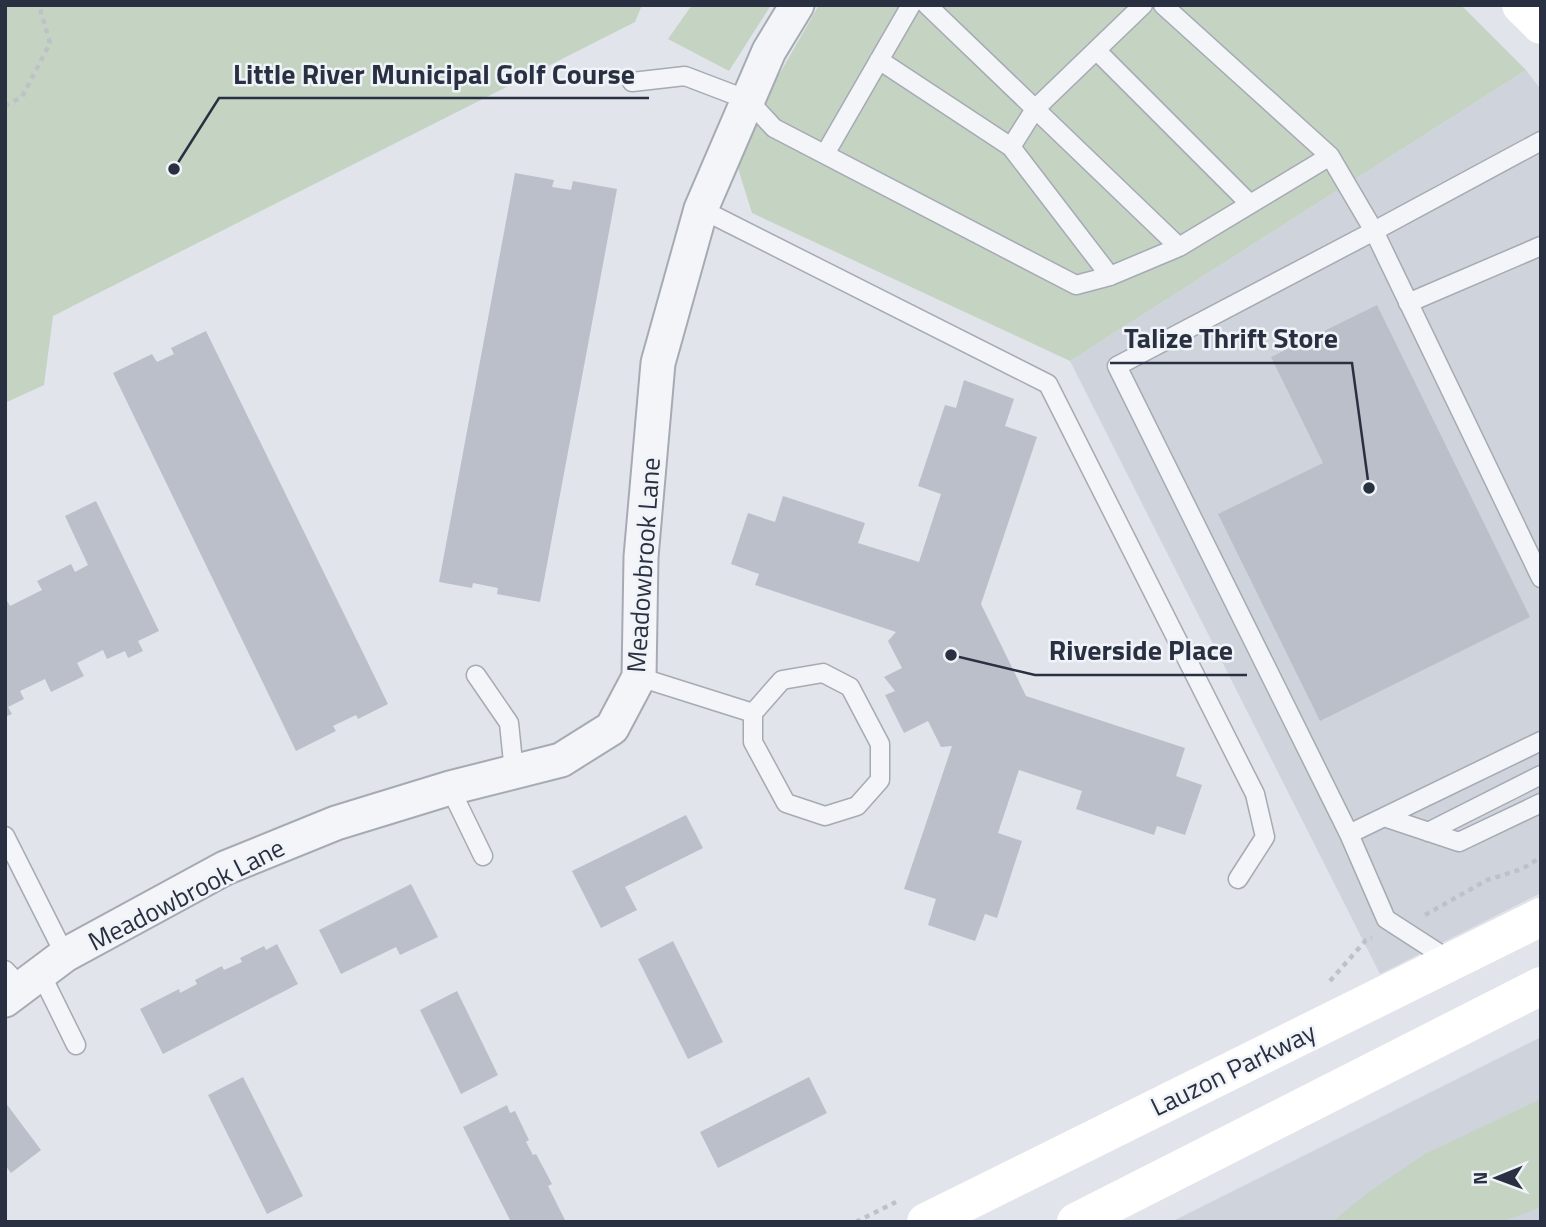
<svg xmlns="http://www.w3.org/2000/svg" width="1546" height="1227" viewBox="0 0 1546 1227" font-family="'Titillium Web',sans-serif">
<rect width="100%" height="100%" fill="#e1e4ea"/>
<path fill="#cfd3dc" d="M1526 70 1541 90V893L1380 974 1070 361Z
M1541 1037V1222H1171Z"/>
<path fill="#c5d3c2" d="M5 5H642L635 22 53 316 44 385 5 403Z
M692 5H771L729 71 668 39Z
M819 5H1461L1526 70 1070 361 752 213 737 165 773 85Z
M1541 1099V1207L1502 1222H1332L1366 1194 1425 1154Z"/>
<path fill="#bbbfc9" d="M515 173 554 180 552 187 571 190 573 181 617 189 540 602 497 594 498 588 473 583 472 588 439 582Z
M1377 305 1530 617 1320 721 1218 514 1323 463 1271 357Z
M206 331 388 704 358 719 356 715 333 726 336 731 296 751 113 373 152 354 157 362 174 354 171 348Z
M964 380 1014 399 1005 426 1037 437 981 604 1026 696 1185 748 1176 776 1202 785 1185 835 1157 826 1154 835 1076 809 1082 791 1019 770 998 833 1022 841 997 918 985 914 975 941 928 925 936 899 904 889 952 746 941 747 928 721 904 733 885 695 895 691 884 677 902 668 888 641 896 632 755 585 759 574 731 564 748 513 775 522 783 496 865 523 858 543 919 562 941 494 918 486 945 405 956 408Z
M96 501 159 631 138 641 143 651 128 658 125 651 107 659 103 650 77 663 84 676 51 692 45 679 20 691 24 699 8 707 12 714 5 717V597L10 606 42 590 37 581 71 564 75 572 88 565 65 516Z
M686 815 703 848 625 887 637 910 601 928 572 871Z
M411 884 438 937 400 955 396 947 341 974 319 930Z
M673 941 723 1042 688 1059 638 959Z
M277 944 298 984 163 1054 140 1009 179 989 180 993 197 984 195 980 222 966 224 970 242 962 240 958 264 946 266 950Z
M457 991 498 1075 461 1094 420 1010Z
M243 1077 303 1196 267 1214 208 1095Z
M809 1077 827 1113 718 1168 700 1132Z
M5 1102 41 1150 11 1173 5 1165Z
M507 1105 510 1113 515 1111 529 1140 526 1142 533 1155 536 1154 552 1184 548 1186 566 1222H511L463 1127Z"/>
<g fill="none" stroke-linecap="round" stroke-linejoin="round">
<defs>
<path id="lane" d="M1163 5 1330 156 1179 247
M1096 50 1250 204
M879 60 1011 147 1110 276
M632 82 685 76 748 100 774 128 1076 285 1110 276 1179 247 927 5
M1541 141 1374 231 1541 578
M1011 147 1035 109 1143 5
M825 154 911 5
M1330 156 1374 231 1117 366 1349 834
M701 209 1048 384 1255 794 1265 837 1238 879
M1408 303 1541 246
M476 675 509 723 514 772
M639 677 753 713V742L786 803 825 816 857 806 880 780V744L850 687 823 673 782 680 753 713
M450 788 483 856
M1384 817 1459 842 1541 803
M1428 832 1541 775
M5 836 65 955
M1451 961 1386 919 1349 834 1541 741
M5 970 22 988
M41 974 76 1045"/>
<path id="street" d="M5 1000 65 955 225 868 336 823 450 788 561 760 612 728 639 677 641 557 658 363 701 209 769 51 797 5"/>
</defs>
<use href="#lane" stroke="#a6aab4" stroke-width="21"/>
<use href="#street" stroke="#a6aab4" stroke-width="37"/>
<path stroke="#bec2c8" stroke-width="4.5" stroke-dasharray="5 5" stroke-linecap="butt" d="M5 106 22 97 50 43 39 5
M1425 915 1487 880 1522 869 1541 857
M1330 981 1366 940 1372 938
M856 1222 896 1202"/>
<use href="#lane" stroke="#f3f5f8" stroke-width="18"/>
<use href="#street" stroke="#f3f5f8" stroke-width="33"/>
<path stroke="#fff" stroke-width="38" d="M1521 5 1541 25
M926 1222 1541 917
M1076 1222 1541 986"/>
</g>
<g text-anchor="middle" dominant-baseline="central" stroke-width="5" stroke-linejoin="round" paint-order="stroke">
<g font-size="26" fill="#293041" stroke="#f0f3f7">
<text transform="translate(643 565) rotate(-86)">Meadowbrook Lane</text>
<text transform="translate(186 894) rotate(-27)">Meadowbrook Lane</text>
<text transform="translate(1233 1069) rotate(-26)">Lauzon Parkway</text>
</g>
</g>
<path fill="none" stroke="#293041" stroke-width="2.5" d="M174 169L219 98H649M1369 488L1352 363H1110M951 655L1035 675H1247"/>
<g fill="#293041" stroke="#f0f3f7" stroke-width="2.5">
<circle cx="174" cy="169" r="7"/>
<circle cx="1369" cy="488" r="7"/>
<circle cx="951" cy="655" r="7"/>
</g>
<g font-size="28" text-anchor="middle" font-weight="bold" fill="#293041" stroke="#f0f3f7" stroke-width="5" stroke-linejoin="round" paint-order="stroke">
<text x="434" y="84">Little River Municipal Golf Course</text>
<text x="1231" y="348">Talize Thrift Store</text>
<text x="1141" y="660">Riverside Place</text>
</g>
<rect width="1546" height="1227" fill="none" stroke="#293041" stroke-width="14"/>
<g transform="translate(1497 1178) rotate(269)" stroke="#f0f3f7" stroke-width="5" paint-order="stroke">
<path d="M0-5L12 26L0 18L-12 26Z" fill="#293041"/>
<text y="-10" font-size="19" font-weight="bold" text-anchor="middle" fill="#293041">N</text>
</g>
</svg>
